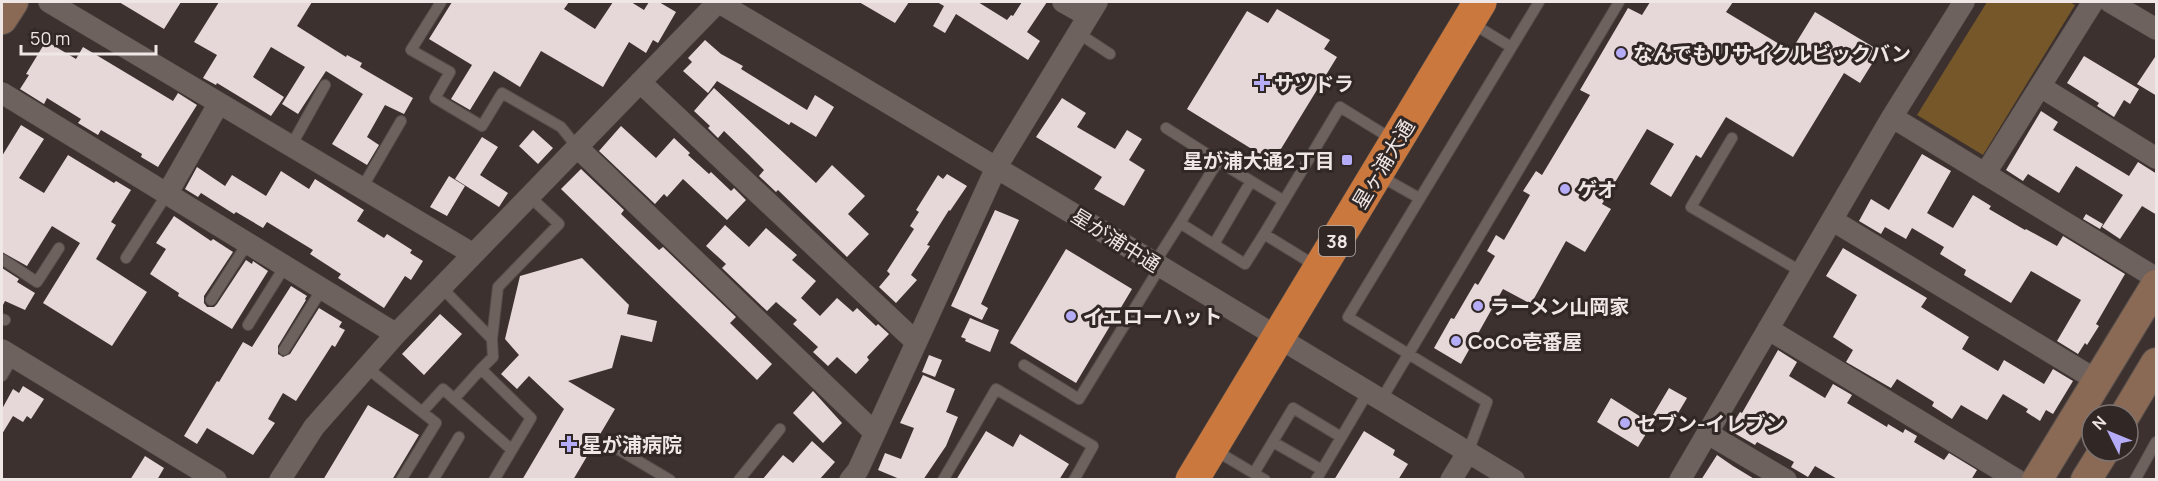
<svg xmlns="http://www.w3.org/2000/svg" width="2158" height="481" viewBox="0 0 2158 481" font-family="Manrope,'Noto Sans JP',sans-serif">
<rect width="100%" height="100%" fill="#3c312e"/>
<path fill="#75572a" d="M1987 2H2070L2075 5 1983 155 1917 115Z"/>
<path fill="#e6d7d8" d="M119 2H181L164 29Z
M219 2H312L297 26 346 57 347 55 362 63 360 67 413 98 404 114 385 105 367 137 379 145 367 165 332 144 363 94 326 71 298 114 282 104 305 67 271 47 253 77 284 97 271 116 217 83 216 85 203 78 217 55 194 42Z
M452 2H569L564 9 595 29 613 2H631L644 10 649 2H659L676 12 658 43 653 40 646 53 629 42 603 87 541 51 520 87 494 71 470 110 451 99 472 65 429 39Z
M859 2H909L895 23Z
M937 2H978L1007 20 1011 15 1013 16 1022 2H1047L1027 32 1040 41 1028 60 956 14 945 33 933 26 944 6Z
M1650 2H1733L1726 12 1791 51 1815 12 1880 51 1860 83 1844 73 1793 157 1726 117 1701 158 1696 155 1671 197 1650 184 1674 144 1647 129 1602 204 1611 209 1585 252 1566 241 1531 304 1503 289 1461 364 1434 348 1451 318 1454 319 1475 283 1478 285 1495 256 1487 251 1496 235 1504 240 1530 195 1523 191 1536 171 1542 175 1590 95 1580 90 1628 8 1642 15Z
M1277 9 1330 40 1324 49 1337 57 1273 162 1187 109 1247 11 1268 23Z
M705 40 721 54 743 66 741 69 807 110 815 95 834 107 816 137 791 122 789 125 717 81 708 93 683 71 692 62 688 58Z
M46 41 76 59 83 47 173 101 178 93 197 105 158 167 141 157 142 154 101 130 98 135 78 123 81 119 47 98 44 104 20 89 29 75 26 74Z
M2157 54V96L2137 84Z
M2084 56 2139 89 2130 104 2124 100 2114 117 2097 106 2099 103 2067 83Z
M714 88 816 183 832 165 865 196 848 214 869 234 847 257 778 190 776 192 759 176 764 170 749 155 724 131 718 138 708 128 710 126 694 111Z
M1062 98 1086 113 1077 127 1115 149 1127 130 1142 139 1129 160 1145 170 1124 206 1094 189 1102 177 1036 137Z
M2041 111 2058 122 2053 130 2129 176 2138 162 2157 174V215L2142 206 2120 239 2102 227 2123 195 2076 166 2059 193 2028 174 2023 181 2006 170Z
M21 125 44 139 19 178 44 193 68 155 114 183 116 181 131 190 111 222 116 225 96 259 147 292 112 346 43 303 80 243 52 226 27 266 2 252V156Z
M621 126 656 158 674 138 690 153 688 155 709 174 711 172 731 191 734 188 746 200 727 220 683 179 667 197 664 194 655 204 599 151Z
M533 130 553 148 538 164 519 146Z
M482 137 498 147 480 175 508 193 499 207 455 179Z
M1922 154 1951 171 1927 213 1953 228 1973 195 1991 206 1989 209 2025 230 2026 229 2057 246 2063 236 2125 274 2096 324 2099 326 2087 345 2085 343 2078 354 2057 341 2081 300 2031 271 2011 303 1964 275 1966 270 1940 254 1944 247 1912 228 1906 239 1885 227 1881 234 1859 221 1871 199 1889 210Z
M197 167 225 186 232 175 266 196 281 171 309 189 315 179 364 210 357 221 384 238 387 234 412 250 410 253 423 261 411 280 405 276 384 308 338 278 341 274 310 254 313 250 267 222 263 228 236 212 234 214 201 193 198 197 185 189Z
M581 169 624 210 621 214 659 250 663 247 736 317 730 323 772 364 757 380 561 189Z
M947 174 967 186 950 211 949 210 927 245 930 246 911 275 917 280 896 303 879 287 890 274 887 271 914 229 910 226 919 212 916 210 938 175 943 179Z
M449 176 465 186 447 216 430 207Z
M995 210 1019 220 981 304 988 308 982 320 951 306Z
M2086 214 2103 224 2100 229 2083 219Z
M174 216 211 241 213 239 233 252 204 296V303L207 307H214L217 304 246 260 252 264 253 261 268 271 232 329 178 296 179 293 150 274 166 249 156 243Z
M725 225 749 247 766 228 797 255 792 260 816 281 801 298 820 316 837 298 853 312 857 308 876 326 878 324 889 334 867 357 869 360 856 374 837 357 828 366 813 352 818 347 793 324 797 320 776 302 767 311 722 268 726 264 706 246Z
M1843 248 1927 298 1921 307 1969 337 1962 349 1998 371 2004 360 2044 384 2053 369 2073 381 2053 414 2046 410 2040 421 2026 412 2028 409 2003 394 1987 420 1961 405 1952 419 1932 406 1934 402 1897 379 1891 388 1846 362 1853 350 1833 337 1857 295 1826 276Z
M1066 249 1132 289 1076 383 1010 343Z
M582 258 629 305 627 314 657 321 652 342 621 335 612 368 568 381 615 409 573 480H522L564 409 529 376 517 389 501 374 519 355 505 339 520 276Z
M2 268 19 279 17 282 35 293 25 310 5 301 2 307Z
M291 286 307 296 305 299 306 300 278 346V354L283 357 290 354 319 308 342 322 339 327 345 330 335 347 332 345 296 401 283 393 268 419 275 423 253 455 207 428 197 444 184 436 217 381 219 382 243 342 252 347Z
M440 314 462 334 424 375 402 354Z
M970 318 999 330 990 352 965 341 966 339 961 337Z
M1778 350 1797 362 1789 376 1825 398 1833 384 1852 395 1847 403 1887 427 1888 424 1903 433 1905 429 1917 436 1914 442 1944 460 1949 453 1977 470 1971 480H1839L1815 466 1808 477 1791 467 1794 462 1757 442 1755 445 1729 430 1740 412 1742 413Z
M929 355 942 360 935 377 922 372Z
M923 375 955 389 946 412 958 417 946 446 923 480H902L878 470 885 453 901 459 914 428 900 423Z
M23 386 44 399 31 419 27 416 23 422 13 416 2 434V409L13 389 19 393Z
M1669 388 1687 398 1671 425 1653 415Z
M813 391 842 423 823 443 793 413Z
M1611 398 1652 424 1638 447 1597 422Z
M368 405 419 435 392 480H323Z
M986 431 1013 447 1020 434 1069 464 1059 480H956Z
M1364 431 1395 450 1393 455 1408 464 1398 480H1334Z
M812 441 835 462 819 480H762L783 455 793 463Z
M1717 455 1733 466 1756 480H1701Z
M145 456 164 468 157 480H130Z"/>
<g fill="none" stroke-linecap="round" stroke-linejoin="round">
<defs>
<path id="lane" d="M441 2 411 50 450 72 435 98 482 126 502 93 561 127 577 147
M1470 22 1511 47
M1078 33 1110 54
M1166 128 1218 161
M1732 138 1691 207 1802 272
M291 146 325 85
M1380 176 1419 198
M362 188 401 121
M1180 223 1218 161 1284 201
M1264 234 1340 107 1392 139
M1214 244 1251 181
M126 258 167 194
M2 259 37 282 59 248
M1154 264 1180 223 1245 264 1264 234 1316 266
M441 287 492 339 493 357 481 369 531 418 494 480
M211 300 247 244
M2 319 5 320
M248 325 285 266
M492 339 498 287 559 224 529 196
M284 350 322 289
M1024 365 1079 399 1160 267
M366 367 422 412 443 389 512 450
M2 376 13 357
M454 399 481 369
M1381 400 1619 2
M1273 442 1322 470
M611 445 670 480
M1213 449 1265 480
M1468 452 1487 402 1348 317 1539 2
M1254 473 1293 408 1341 437
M401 480 436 423 422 412
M433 480 459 437
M739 480 780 429
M943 480 996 389 1093 446 1074 480
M1316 480 1368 392
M2135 480 2156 442"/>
<path id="street" d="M49 2 473 254
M718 2C985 159 1249 320 1514 480
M1063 2 1088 16
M2110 2 2156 29
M640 82 916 342
M2041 87 2156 158
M2 93 396 334
M1892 117 2156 278
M577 147 875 433
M1985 174 2093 2
M167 194 219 103
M1832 220 2098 381
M1768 329 2017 480
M2 350 216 480
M1707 433 1786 480
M280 480 314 427 396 334 718 2
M850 480 858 470 997 166 1097 2
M1451 480 1468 452
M1680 480 1892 117 1964 2"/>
<path id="secondary" d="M2 19 13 2
M2125 415 2156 363
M2037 480 2156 285
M2086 480 2104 451"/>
<path id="highway" d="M1192 480 1480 2"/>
</defs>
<use href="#lane" stroke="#574f4c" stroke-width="12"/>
<use href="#street" stroke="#574f4c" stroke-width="22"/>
<use href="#secondary" stroke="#574f4c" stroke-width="32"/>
<use href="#highway" stroke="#574f4c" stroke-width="34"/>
<use href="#lane" stroke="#6e625f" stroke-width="10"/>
<use href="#street" stroke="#6e625f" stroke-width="21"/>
<use href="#secondary" stroke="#8a6955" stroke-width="30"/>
<use href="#highway" stroke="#ca783d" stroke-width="33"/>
</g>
<g fill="#b5acf8" stroke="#312724" stroke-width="2">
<circle cx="1621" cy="53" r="6"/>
<path d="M1259 74h6v6h6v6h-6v6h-6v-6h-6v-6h6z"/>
<rect x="1341" y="154" width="12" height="12" rx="3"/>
<circle cx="1565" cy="189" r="6"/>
<circle cx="1478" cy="306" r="6"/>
<circle cx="1071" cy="316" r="6"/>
<circle cx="1456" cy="341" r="6"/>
<circle cx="1625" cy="423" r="6"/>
<path d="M566 435h6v6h6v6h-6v6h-6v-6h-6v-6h6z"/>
</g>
<g text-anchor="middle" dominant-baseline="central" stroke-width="6" stroke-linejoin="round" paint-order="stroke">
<rect fill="#312724" stroke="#b5adab" stroke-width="1.5" x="1319" y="226" width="36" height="30" rx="4.5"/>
<g font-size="18" font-weight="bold" fill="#eee7e5">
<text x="1337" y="241">38</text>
</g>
<g font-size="20" font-weight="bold" fill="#eee7e5" stroke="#312724" text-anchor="start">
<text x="1633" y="53">なんでもリサイクルビックバン</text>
<text x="1274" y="83">サツドラ</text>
<text x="1335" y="160" text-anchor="end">星が浦大通2丁目</text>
<text x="1577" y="189">ゲオ</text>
<text x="1490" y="306">ラーメン山岡家</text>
<text x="1083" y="316">イエローハット</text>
<text x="1468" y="341">CoCo壱番屋</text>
<text x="1637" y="423">セブン-イレブン</text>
<text x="582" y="444">星が浦病院</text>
</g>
<g font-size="20" fill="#eee7e5" stroke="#312724">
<text transform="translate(1383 164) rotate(-59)">星ヶ浦大通</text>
<text transform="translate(1116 240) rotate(32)">星が浦中通</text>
</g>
</g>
<rect width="2158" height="481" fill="none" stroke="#eee7e5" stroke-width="6"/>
<g transform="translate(2110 433) rotate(313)"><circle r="28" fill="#312724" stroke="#7d7471" stroke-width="1.5"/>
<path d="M0-4.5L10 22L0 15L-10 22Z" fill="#b5acf8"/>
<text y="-9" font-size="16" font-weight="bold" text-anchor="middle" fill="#eee7e5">N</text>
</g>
<path d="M21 45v9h135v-9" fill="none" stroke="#eee7e5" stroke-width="3"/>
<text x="30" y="45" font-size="18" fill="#eee7e5" stroke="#312724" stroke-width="4.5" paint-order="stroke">50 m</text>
</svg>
